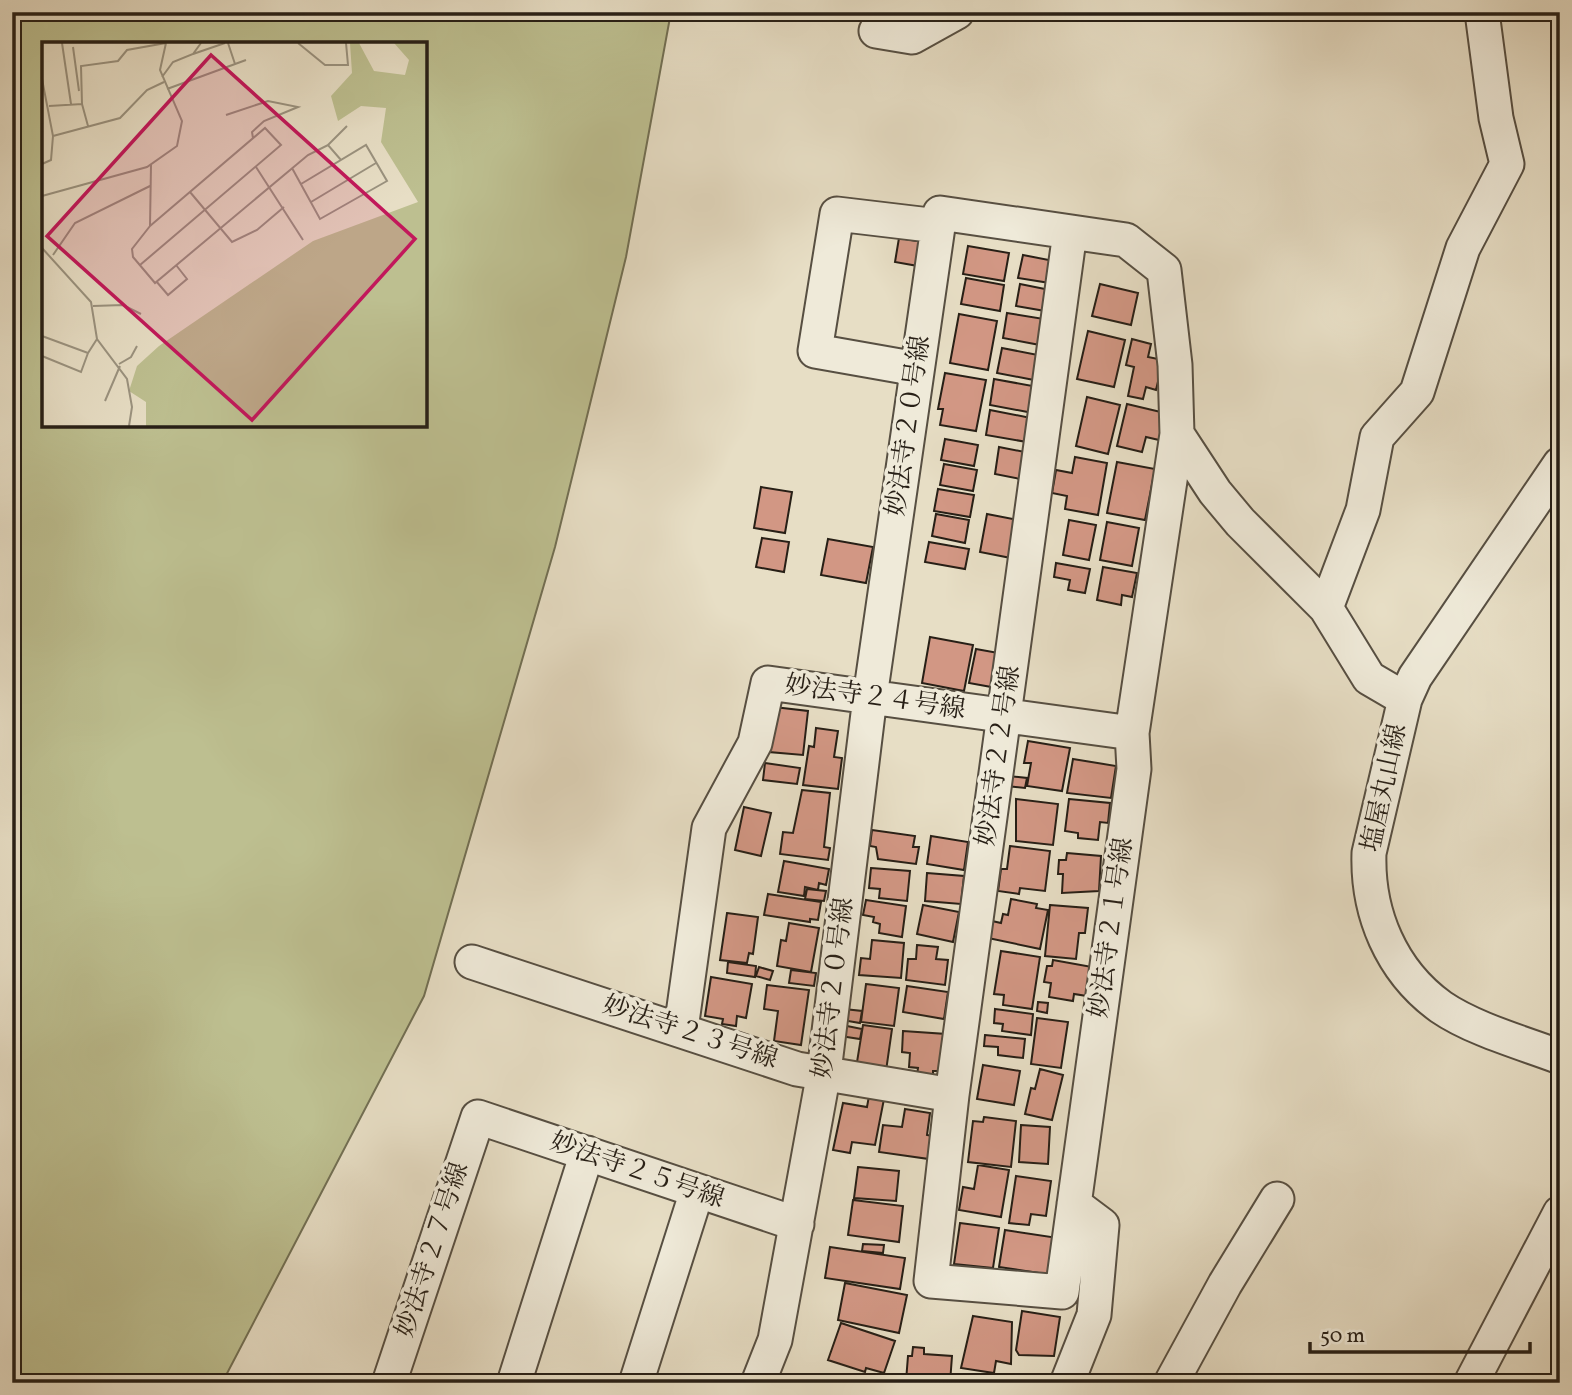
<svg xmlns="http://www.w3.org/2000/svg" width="1572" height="1395" viewBox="0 0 1572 1395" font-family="Vollkorn,'Noto Serif JP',serif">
<rect width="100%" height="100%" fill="#e7dec5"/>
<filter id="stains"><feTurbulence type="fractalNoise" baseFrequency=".00286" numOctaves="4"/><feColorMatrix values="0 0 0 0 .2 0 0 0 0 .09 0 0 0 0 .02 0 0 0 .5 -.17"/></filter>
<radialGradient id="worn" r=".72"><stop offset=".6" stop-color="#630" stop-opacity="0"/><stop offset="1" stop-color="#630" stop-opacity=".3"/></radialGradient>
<path fill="#bdbf90" stroke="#726f53" stroke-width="2" fill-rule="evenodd" d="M12 12H671L626 257 555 547 424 996 222 1383H12ZM44 44H425V425H44Z"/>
<path fill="#d29784" stroke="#271f16" stroke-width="2" d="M899 238 923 242 918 266 895 262Z
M968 246 1009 253 1004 281 963 274Z
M1023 255 1054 261 1050 283 1018 278Z
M966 278 1004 285 1000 311 961 304Z
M1020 284 1055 291 1051 312 1016 306Z
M1100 284 1138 293 1131 325 1092 316Z
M1007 313 1044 319 1040 345 1003 338Z
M959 314 997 321 988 370 950 363Z
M1088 331 1125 340 1114 387 1077 379Z
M1132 339 1151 344 1148 357 1163 360 1156 390 1146 387 1143 399 1128 396 1134 367 1126 365Z
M1002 348 1038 355 1034 380 997 373Z
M945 373 986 380 976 431 940 425 943 409H938Z
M994 379 1038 387 1033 413 990 405Z
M1087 397 1120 405 1108 454 1076 446Z
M1127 404 1165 413 1159 440 1146 437 1142 452 1117 446Z
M990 410 1031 418 1027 442 986 435Z
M945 439 978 445 974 466 941 460Z
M999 447 1030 453 1025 480 995 474Z
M1075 457 1107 463 1098 515 1065 509 1067 496 1052 493 1056 470 1072 473Z
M1117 462 1155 469 1145 520 1107 513Z
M944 464 977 470 973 491 940 485Z
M761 487 792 492 785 533 754 528Z
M938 489 974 495 970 517 934 511Z
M936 514 969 520 965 543 932 536Z
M987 514 1023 521 1016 559 980 552Z
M1069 520 1096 525 1089 560 1063 555Z
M1107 522 1139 528 1132 566 1100 560Z
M762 538 789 542 784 572 756 567Z
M828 539 873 547 866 583 821 575Z
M929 542 969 549 965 569 925 562Z
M1056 563 1090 569 1085 593 1068 590 1070 580 1054 577Z
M1103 567 1137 573 1132 597 1122 595 1121 605 1097 600Z
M930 637 973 645 964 691 922 683Z
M976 649 1004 654 997 688 969 683Z
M774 707 808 711 803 755 769 752Z
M816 728 838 731 834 757 842 758 838 789 803 785 809 746 814 747Z
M1028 741 1070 748 1062 791 1027 786 1031 763H1024Z
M1073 759 1116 766 1111 798 1067 793Z
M765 763 800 768 797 784 763 780Z
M1008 776 1027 778 1025 788 1007 786Z
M802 790 830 793 824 847 830 848 828 860 780 854 783 832 793 833Z
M1016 799 1058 804 1053 845 1016 841Z
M1069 799 1110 803 1108 823 1100 822 1098 840 1078 838V833L1065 831Z
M744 807 771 813 761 856 735 850Z
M872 830 915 836 913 847H919L916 864 878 859 876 847 870 846Z
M931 836 968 842 964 870 927 864Z
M1010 846 1050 851 1045 891 1020 888 1019 894 998 891 1001 869H1007Z
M1067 853 1101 856 1099 891 1062 893 1063 874H1058L1059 860H1066Z
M784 861 829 869 826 885 819 883 818 890 805 887 804 896 778 892Z
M871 868 910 871 907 901 879 898 880 889 869 888Z
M927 873 964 876 961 904 925 901Z
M807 889 826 891 824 901 805 899Z
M768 894 821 902 818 920 810 919V922L764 915Z
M1011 899 1037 904 1036 908 1048 910 1040 949 988 938 992 921 1001 923 1003 914 1008 915Z
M866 900 906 906 902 937 879 933 880 924 873 922 874 917 863 915Z
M923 905 959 912 953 942 917 934Z
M1050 905 1088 908 1085 933H1079L1076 959 1045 956Z
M727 913 758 917 753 954 749 953 747 963 720 960Z
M789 923 819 928 811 972 777 966 781 940 786 941Z
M872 940 904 943 901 978 859 975 861 958 870 959Z
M917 945 938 947 936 959 948 960 945 985 906 980 908 959H916Z
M1001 951 1040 957 1032 1009 1003 1005 1004 995 994 994Z
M1053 960 1092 967 1087 996 1074 994 1073 1001 1049 997 1051 983 1044 982 1047 966H1052Z
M728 962 756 966 755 977 727 973Z
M759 967 773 971 770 980 756 976Z
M791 970 816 973 814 986 789 983Z
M711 977 752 984 746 1018 737 1016 736 1026 722 1024 723 1019 705 1016Z
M866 984 899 988 894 1026 861 1022Z
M767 985 809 990 801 1045 774 1041 778 1011 764 1009Z
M907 986 948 992 944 1019 903 1012Z
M1038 1002 1048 1003 1047 1013 1037 1011Z
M844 1009 862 1011 860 1023 842 1020Z
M995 1009 1033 1014 1031 1035 1002 1031 1003 1024 994 1023Z
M1037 1018 1068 1022 1061 1068 1031 1064Z
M842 1025 862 1029 860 1039 840 1036Z
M863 1025 892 1029 886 1071 857 1062Z
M903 1031 946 1034 943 1071H933V1076L917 1075 918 1068 909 1067 910 1053 902 1052Z
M985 1035 1025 1039 1023 1058 998 1055V1047L984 1046Z
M983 1065 1020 1071 1014 1105 977 1099Z
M1040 1069 1063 1075 1052 1120 1025 1114 1031 1088 1035 1089Z
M869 1096 884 1099 875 1145 852 1142 850 1153 833 1150 843 1103 867 1107Z
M905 1109 930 1113 927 1135 932 1136 929 1159 879 1152 883 1125 902 1127Z
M984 1117 1016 1121 1011 1167 968 1162 973 1121 983 1122Z
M1021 1125 1050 1127 1048 1164 1019 1162Z
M978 1165 1009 1170 1001 1217 959 1210 963 1187 974 1189Z
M858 1167 899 1171 896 1201 854 1198Z
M1016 1176 1051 1181 1046 1216 1031 1214 1029 1225 1009 1223Z
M853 1200 903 1206 899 1242 848 1235Z
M960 1223 999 1228 993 1268 954 1264Z
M1005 1230 1058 1238 1052 1275 999 1267Z
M863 1244 884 1245 883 1253 862 1251Z
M830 1247 905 1258 900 1289 825 1278Z
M845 1283 907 1295 899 1333 838 1320Z
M1022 1311 1060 1317 1054 1356 1019 1355 1016 1350Z
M973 1316 1012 1322 1011 1364 996 1361 994 1373 961 1368Z
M841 1323 895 1341 884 1373 866 1368 865 1372 828 1360Z
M913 1347 924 1348V1354L952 1356 950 1383 906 1381 908 1356H912Z"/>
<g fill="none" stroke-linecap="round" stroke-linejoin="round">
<defs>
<path id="minor" d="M876 31 912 37 957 12
M1070 232 952 1095 931 1281 1062 1292 1134 769 1132 733 1177 434
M917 369 815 351 837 214 938 226
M1560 464 1415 677 1405 699 1369 853C1367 913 1391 971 1441 1007 1473 1029 1523 1043 1560 1057
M1326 608 1363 510 1377 437 1417 392 1463 248 1507 164 1496 118 1482 12
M472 962 797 1069 952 1095
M681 1029 709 828 755 743 768 683 1132 733
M389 1383 478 1117 797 1224
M514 1383 587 1153
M636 1383 697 1191
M758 1383 775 1340 824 1072 870 697 940 213 1126 240 1164 270 1175 365 1177 434 1215 492 1240 522 1326 608 1369 678 1405 699
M1067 1383 1094 1315 1102 1225 1074 1204
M1171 1383 1225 1284 1277 1199
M1471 1383 1560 1213"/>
</defs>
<use href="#minor" stroke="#574f42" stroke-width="37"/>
<use href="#minor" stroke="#efead9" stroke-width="33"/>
</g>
<g text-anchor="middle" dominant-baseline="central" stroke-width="7" stroke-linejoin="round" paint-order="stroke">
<g font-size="26" fill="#271f16" stroke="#efead9">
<text transform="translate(909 426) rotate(-82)">妙法寺２０号線</text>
<text transform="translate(875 698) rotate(8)">妙法寺２４号線</text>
<text transform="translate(999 756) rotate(-82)">妙法寺２２号線</text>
<text transform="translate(1385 788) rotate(-78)">塩屋丸山線</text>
<text transform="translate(1112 928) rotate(-82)">妙法寺２１号線</text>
<text transform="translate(834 988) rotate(-83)">妙法寺２０号線</text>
<text transform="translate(690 1033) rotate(18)">妙法寺２３号線</text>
<text transform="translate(637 1171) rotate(19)">妙法寺２５号線</text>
<text transform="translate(433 1250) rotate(-72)">妙法寺２７号線</text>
</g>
</g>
<g transform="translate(42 42)">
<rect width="385" height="385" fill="#e7dec5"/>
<path d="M308 1H317L332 29 363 33 367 18 352 1H385V384H104V360L87 349 95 324 117 304 271 199 376 160 339 100 344 66 319 64 296 79 289 54 310 31Z" fill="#bdbf90"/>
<path fill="none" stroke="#9a927f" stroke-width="2" d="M20 1 29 62M186 1 193 22M256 1 283 23H306L304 1M31 5 37 49M151 12 183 1M120 35 131 20 151 12 159 1M0 37 11 94 9 118 0 122M125 47 204 18M40 62 39 24 76 19 85 8 124 1M7 64 40 62 46 84M184 73 226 59 256 65 222 79 210 90 211 96M11 94 78 76 105 48 122 40M286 103 305 84M109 123 108 184 90 207 91 215 113 241 266 113 286 103 299 118M214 125 261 198M250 126 278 177 345 139 324 103 259 142M148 150 190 200 215 188 242 165M0 154 105 125 135 104 140 79 118 28 124 1M269 160 334 121M0 206 49 260 55 297 85 337 90 365 87 384M11 213 33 181 108 144M98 223 239 103 223 86 108 184M114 239 126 253 145 237 134 223M51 264 81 263 99 272M0 294 46 311 55 297M0 314 39 330 46 311M77 322 89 315 95 304M63 359 78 324"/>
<path fill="#c2185b" fill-opacity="0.15" stroke="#c2185b" stroke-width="3.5" d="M169 13 373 197 210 378 5 194Z"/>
<rect width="385" height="385" fill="none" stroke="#271f16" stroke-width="3.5"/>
</g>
<rect width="1572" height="1395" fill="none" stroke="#e7dec5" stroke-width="42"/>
<rect x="14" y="14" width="1544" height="1367" fill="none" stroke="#271f16" stroke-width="3.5"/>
<rect x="21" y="21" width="1530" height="1353" fill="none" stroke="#271f16" stroke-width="2"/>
<path d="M1310 1342v10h220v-10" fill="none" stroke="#271f16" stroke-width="3.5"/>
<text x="1320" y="1342" font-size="21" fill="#271f16" stroke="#efead9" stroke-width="5" paint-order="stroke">50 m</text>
<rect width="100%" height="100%" filter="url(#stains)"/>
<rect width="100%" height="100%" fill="url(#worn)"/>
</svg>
